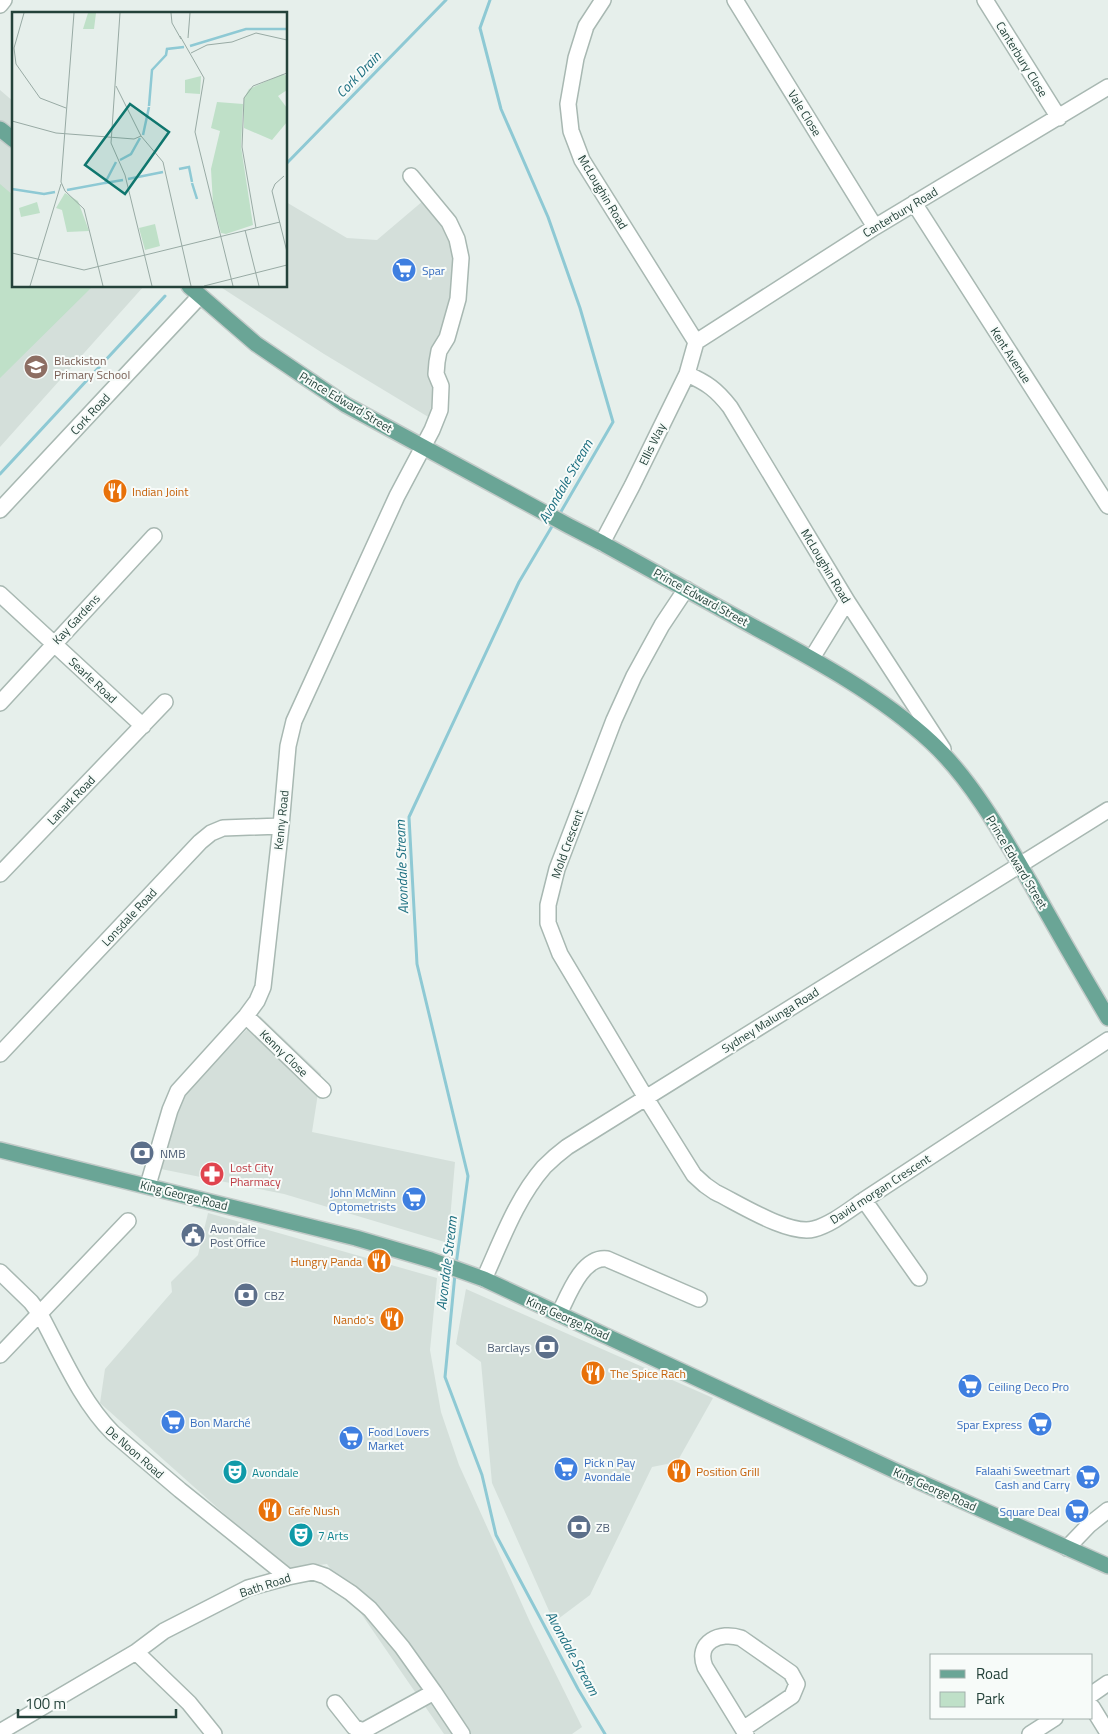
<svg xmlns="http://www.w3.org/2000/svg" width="1108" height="1734" viewBox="0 0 1108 1734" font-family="'Titillium Web',sans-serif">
<rect width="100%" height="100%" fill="#e6efeb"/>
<path fill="#d4dfda" d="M0 90 14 102V286H144L0 447Z
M430 195 454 226 455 300 435 421 324 354 219 286H286V202L347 238 377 240Z
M260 1016 321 1074 312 1132 455 1162 448 1243 284 1194 161 1169 184 1094Z
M208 1213 437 1278 430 1350 441 1412 459 1465 530 1622 582 1727 572 1734H444L327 1564 286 1569 100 1403 105 1369 172 1292 171 1282 198 1255Z
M466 1289 713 1398 677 1462 652 1467 590 1595 554 1622 492 1483 481 1362 456 1344Z"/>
<path fill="#bfe0c8" d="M0 184 14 196V286H93L0 378Z"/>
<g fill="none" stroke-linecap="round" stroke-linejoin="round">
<path stroke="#8ec9d4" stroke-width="3" d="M490 0 480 28 501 109 548 217 580 308 613 422 559 515
M286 164 446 0
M0 474 165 296
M456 1265 468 1176 417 964 409 817 519 582 554 523
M455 1274 445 1377 482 1475 496 1535 578 1689 605 1734"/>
<defs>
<path id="minor" d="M603 0 586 26 576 58 568 104 571 131 582 160 696 342
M735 0 875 227
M985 0 1059 118
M0 5 4 0
M914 203 1108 506
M696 342 875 227 1108 87
M687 374C707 383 716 389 730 407L847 601 943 749
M0 510 200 296
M602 543 632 486 687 374 696 342
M686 589 662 625 634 676 614 720 557 869 548 905V923L560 954 646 1098 694 1175 705 1185 715 1192C738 1203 789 1236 814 1229 832 1224 849 1210 864 1200L1108 1040
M0 594 143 726
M812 658 847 601
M0 703 154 536
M0 874 165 702
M246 1016 323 1090
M0 1054 200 842 211 833 223 828 281 826
M148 1185 170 1110 178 1091 246 1016 257 1001 263 987 281 826 288 746 294 721 397 496 432 430 440 410 441 386 436 374 437 362 439 351 447 338 458 299 461 258 457 239 449 222 411 176
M864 1200 919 1278
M0 1272 31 1302 40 1314C61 1353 81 1401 113 1433L180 1490 288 1577
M484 1279C501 1242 516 1199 544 1167 551 1160 559 1153 567 1147L1108 810
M559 1314C568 1296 582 1256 607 1259L699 1299
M0 1355 128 1221
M1067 1548 1089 1525 1108 1510
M136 1652 189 1703 214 1734
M1092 1694 1108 1683
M335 1703 354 1727 363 1731 434 1692
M1092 1707 1108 1733
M743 1729 792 1696 797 1684 791 1673 741 1638C720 1631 695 1642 705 1667L743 1729 746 1734
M0 1732 136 1652 164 1631 248 1588 288 1577 313 1572 325 1576 351 1593 370 1609 402 1647 434 1692 462 1734
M1030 1734 1055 1718"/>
<path id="major" d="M0 129 14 140
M189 286 256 344 346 405 569 526 602 543C653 571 704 599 754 627 815 660 880 695 931 742 972 780 1003 836 1031 884 1056 929 1082 974 1108 1018
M0 1150 356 1238 431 1260 484 1279 902 1474 1108 1566"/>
</defs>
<use href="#minor" stroke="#a8b8b2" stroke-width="18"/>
<use href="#major" stroke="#c2cac8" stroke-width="18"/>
<use href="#minor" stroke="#fff" stroke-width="15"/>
<use href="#major" stroke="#6aa596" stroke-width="15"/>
</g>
<defs>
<symbol id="supermarket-disc" viewBox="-11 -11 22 22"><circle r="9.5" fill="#3f7fe0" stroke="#f7fbf9"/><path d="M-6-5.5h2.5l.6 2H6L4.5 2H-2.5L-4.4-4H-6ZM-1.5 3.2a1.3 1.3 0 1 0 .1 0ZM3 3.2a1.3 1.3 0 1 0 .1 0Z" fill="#fff"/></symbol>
<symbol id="school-disc" viewBox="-11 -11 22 22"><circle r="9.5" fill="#8d6e63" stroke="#f7fbf9"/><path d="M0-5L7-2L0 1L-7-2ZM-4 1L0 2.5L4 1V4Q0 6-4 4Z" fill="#fff"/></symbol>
<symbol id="restaurant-disc" viewBox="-11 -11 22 22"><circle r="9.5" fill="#e8710a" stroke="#f7fbf9"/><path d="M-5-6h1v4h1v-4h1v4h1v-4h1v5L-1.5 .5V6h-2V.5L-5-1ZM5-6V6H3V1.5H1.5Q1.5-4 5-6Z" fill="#fff"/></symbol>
<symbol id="bank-disc" viewBox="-11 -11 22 22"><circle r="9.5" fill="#5c6f8a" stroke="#f7fbf9"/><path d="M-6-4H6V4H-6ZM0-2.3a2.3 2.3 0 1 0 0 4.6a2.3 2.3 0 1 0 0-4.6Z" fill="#fff"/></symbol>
<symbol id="pharmacy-disc" viewBox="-11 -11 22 22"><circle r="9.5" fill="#e0444e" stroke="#f7fbf9"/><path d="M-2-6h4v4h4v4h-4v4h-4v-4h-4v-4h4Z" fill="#fff"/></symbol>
<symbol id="civic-disc" viewBox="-11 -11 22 22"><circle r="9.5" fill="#5c6f8a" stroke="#f7fbf9"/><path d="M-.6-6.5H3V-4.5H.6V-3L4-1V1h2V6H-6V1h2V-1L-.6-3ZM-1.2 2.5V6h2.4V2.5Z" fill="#fff"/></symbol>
<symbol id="theatre-disc" viewBox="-11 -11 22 22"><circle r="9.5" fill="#0f9aa8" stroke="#f7fbf9"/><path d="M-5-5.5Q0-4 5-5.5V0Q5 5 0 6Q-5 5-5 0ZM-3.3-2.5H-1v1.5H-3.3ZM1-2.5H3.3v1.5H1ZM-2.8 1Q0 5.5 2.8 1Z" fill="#fff"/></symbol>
</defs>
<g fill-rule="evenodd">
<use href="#supermarket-disc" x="390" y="256" width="28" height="28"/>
<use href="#school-disc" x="22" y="353" width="28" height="28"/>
<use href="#restaurant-disc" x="101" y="477" width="28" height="28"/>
<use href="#bank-disc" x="128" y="1139" width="28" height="28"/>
<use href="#pharmacy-disc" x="198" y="1160" width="28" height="28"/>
<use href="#supermarket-disc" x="400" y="1185" width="28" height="28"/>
<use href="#civic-disc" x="179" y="1221" width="28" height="28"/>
<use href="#restaurant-disc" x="365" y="1247" width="28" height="28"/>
<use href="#bank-disc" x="232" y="1281" width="28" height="28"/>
<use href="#restaurant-disc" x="378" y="1305" width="28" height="28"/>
<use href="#bank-disc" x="533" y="1333" width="28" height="28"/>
<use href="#restaurant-disc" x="579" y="1359" width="28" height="28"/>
<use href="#supermarket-disc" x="956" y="1372" width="28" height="28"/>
<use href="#supermarket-disc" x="159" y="1408" width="28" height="28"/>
<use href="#supermarket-disc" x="1026" y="1410" width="28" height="28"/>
<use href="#supermarket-disc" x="337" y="1424" width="28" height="28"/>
<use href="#supermarket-disc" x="552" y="1455" width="28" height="28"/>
<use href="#restaurant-disc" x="665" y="1457" width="28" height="28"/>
<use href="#theatre-disc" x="221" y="1458" width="28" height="28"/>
<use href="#supermarket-disc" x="1074" y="1463" width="28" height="28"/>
<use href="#restaurant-disc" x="256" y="1496" width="28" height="28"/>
<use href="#supermarket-disc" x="1063" y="1497" width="28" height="28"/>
<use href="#bank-disc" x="565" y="1513" width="28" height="28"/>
<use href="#theatre-disc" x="287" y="1521" width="28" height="28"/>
</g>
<g text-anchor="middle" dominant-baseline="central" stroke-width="4" stroke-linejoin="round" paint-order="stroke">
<g font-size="12" fill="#24423a" stroke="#f7fbf9">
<text transform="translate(1022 59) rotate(58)">Canterbury Close</text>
<text transform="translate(805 113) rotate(58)">Vale Close</text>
<text transform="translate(603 192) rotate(59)">McLoughin Road</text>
<text transform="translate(900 212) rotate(-31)">Canterbury Road</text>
<text transform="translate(1011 355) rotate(57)">Kent Avenue</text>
<text transform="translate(346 402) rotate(31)">Prince Edward Street</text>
<text transform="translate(90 414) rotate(-47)">Cork Road</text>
<text transform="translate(652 444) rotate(-64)">Ellis Way</text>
<text transform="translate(826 566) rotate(59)">McLoughin Road</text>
<text transform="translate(701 597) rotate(29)">Prince Edward Street</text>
<text transform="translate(76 619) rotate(-47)">Kay Gardens</text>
<text transform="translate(93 680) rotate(43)">Searle Road</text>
<text transform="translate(71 800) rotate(-46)">Lanark Road</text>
<text transform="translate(281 820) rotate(-84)">Kenny Road</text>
<text transform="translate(567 844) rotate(-70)">Mold Crescent</text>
<text transform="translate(1017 862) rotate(59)">Prince Edward Street</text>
<text transform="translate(129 917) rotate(-47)">Lonsdale Road</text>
<text transform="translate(770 1020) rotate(-32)">Sydney Malunga Road</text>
<text transform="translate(284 1053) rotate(44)">Kenny Close</text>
<text transform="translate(880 1189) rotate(-33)">David morgan Crescent</text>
<text transform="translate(184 1195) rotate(14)">King George Road</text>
<text transform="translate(568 1318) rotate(24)">King George Road</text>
<text transform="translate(135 1452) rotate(41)">De Noon Road</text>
<text transform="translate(935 1489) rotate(24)">King George Road</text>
<text transform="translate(265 1585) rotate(-18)">Bath Road</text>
</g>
<g font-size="12" fill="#366cbe" stroke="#f7fbf9" text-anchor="start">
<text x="422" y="270">Spar</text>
<text x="396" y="1192" text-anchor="end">John McMinn<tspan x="396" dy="14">Optometrists</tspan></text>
<text x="988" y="1386">Ceiling Deco Pro</text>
<text x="190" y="1422">Bon Marché</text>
<text x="1022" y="1424" text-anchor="end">Spar Express</text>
<text x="368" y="1431">Food Lovers<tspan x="368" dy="14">Market</tspan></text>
<text x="584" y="1462">Pick n Pay<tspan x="584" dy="14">Avondale</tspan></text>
<text x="1070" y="1470" text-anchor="end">Falaahi Sweetmart<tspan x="1070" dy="14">Cash and Carry</tspan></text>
<text x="1060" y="1511" text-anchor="end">Square Deal</text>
</g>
<g font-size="12" fill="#785e54" stroke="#f7fbf9" text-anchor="start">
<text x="54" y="360">Blackiston<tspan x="54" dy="14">Primary School</tspan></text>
</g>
<g font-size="12" fill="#c56008" stroke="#f7fbf9" text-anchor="start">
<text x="132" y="491">Indian Joint</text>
<text x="362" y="1261" text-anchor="end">Hungry Panda</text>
<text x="374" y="1319" text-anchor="end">Nando's</text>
<text x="610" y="1373">The Spice Rach</text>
<text x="696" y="1471">Position Grill</text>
<text x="288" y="1510">Cafe Nush</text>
</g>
<g font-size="12" fill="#4e5e75" stroke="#f7fbf9" text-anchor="start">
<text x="160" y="1153">NMB</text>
<text x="210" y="1228">Avondale<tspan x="210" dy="14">Post Office</tspan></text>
<text x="264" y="1295">CBZ</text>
<text x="530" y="1347" text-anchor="end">Barclays</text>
<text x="596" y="1527">ZB</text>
</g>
<g font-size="12" fill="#be3a42" stroke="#f7fbf9" text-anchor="start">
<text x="230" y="1167">Lost City<tspan x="230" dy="14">Pharmacy</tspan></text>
</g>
<g font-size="12" fill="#0d838f" stroke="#f7fbf9" text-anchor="start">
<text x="252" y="1472">Avondale</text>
<text x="318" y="1535">7 Arts</text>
</g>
<g font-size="14" font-style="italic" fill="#1c6f80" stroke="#f7fbf9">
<text transform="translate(358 74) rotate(-46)">Cork Drain</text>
<text transform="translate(565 481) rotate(-60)">Avondale Stream</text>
<text transform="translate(401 867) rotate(-92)">Avondale Stream</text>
<text transform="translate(446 1263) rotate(-83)">Avondale Stream</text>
<text transform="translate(573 1653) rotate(61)">Avondale Stream</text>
</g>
</g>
<g transform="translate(12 12)">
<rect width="275" height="275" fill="#e6efeb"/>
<path d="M76 1H84L82 17H71ZM271 62 275 64V78L266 84 275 96V110L260 128 232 116V86L237 77ZM189 64 188 82 173 81V68ZM205 90 231 92 229 135 241 213 214 222 209 221 201 192 199 157 208 119 199 116ZM53 181 66 189 77 219 55 220 50 198 44 196ZM25 190 28 201 9 205 7 196ZM143 212 148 234 133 238 127 216Z" fill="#bfe0c8"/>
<path fill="none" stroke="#8ec9d4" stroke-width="2.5" d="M178 34 234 17H275M137 94 140 58 154 43 155 37 172 35M131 123 137 95M108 148 119 142 128 126M167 157 177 155 180 170M116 167 151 160M93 171 111 168M180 171 185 187M0 177 32 182 43 180M55 178 93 171 104 150"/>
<path fill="none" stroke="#98aaa4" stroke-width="1" d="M12 1 2 36 4 52 28 86 54 96M62 1 49 170 53 179 72 197 91 274M108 1 99 131 113 163 140 274M159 1 160 11 169 27M168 24 192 66 183 120 221 274M176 26 178 1M179 41 195 33 220 30 244 21 275 28M104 74 129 124 151 150 179 274M0 109 44 121 122 127 129 124M272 164 263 172 260 179 275 240M244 216 230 135 232 86 241 74 275 61M233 218 247 274M0 241 72 258 268 210M18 274 49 172M192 274 275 253"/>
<path fill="#0f766e" fill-opacity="0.15" stroke="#0f766e" stroke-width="2.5" d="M118 92 157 120 113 182 73 153Z"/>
<rect width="275" height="275" fill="none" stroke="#24423a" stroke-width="2.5"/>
</g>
<rect x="930" y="1654" width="162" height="65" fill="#f7fbf9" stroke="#a3b1ad"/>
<rect x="940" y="1670" width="25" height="8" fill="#6aa596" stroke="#a3b1ad"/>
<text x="976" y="1679" font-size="15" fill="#24423a">Road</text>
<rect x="940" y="1692" width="25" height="15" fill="#bfe0c8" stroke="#a3b1ad"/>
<text x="976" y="1704" font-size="15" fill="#24423a">Park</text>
<path d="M18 1709v8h158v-8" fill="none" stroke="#24423a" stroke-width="2.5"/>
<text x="25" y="1709" font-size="15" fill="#24423a" stroke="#f7fbf9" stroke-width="4" paint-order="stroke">100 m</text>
</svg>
